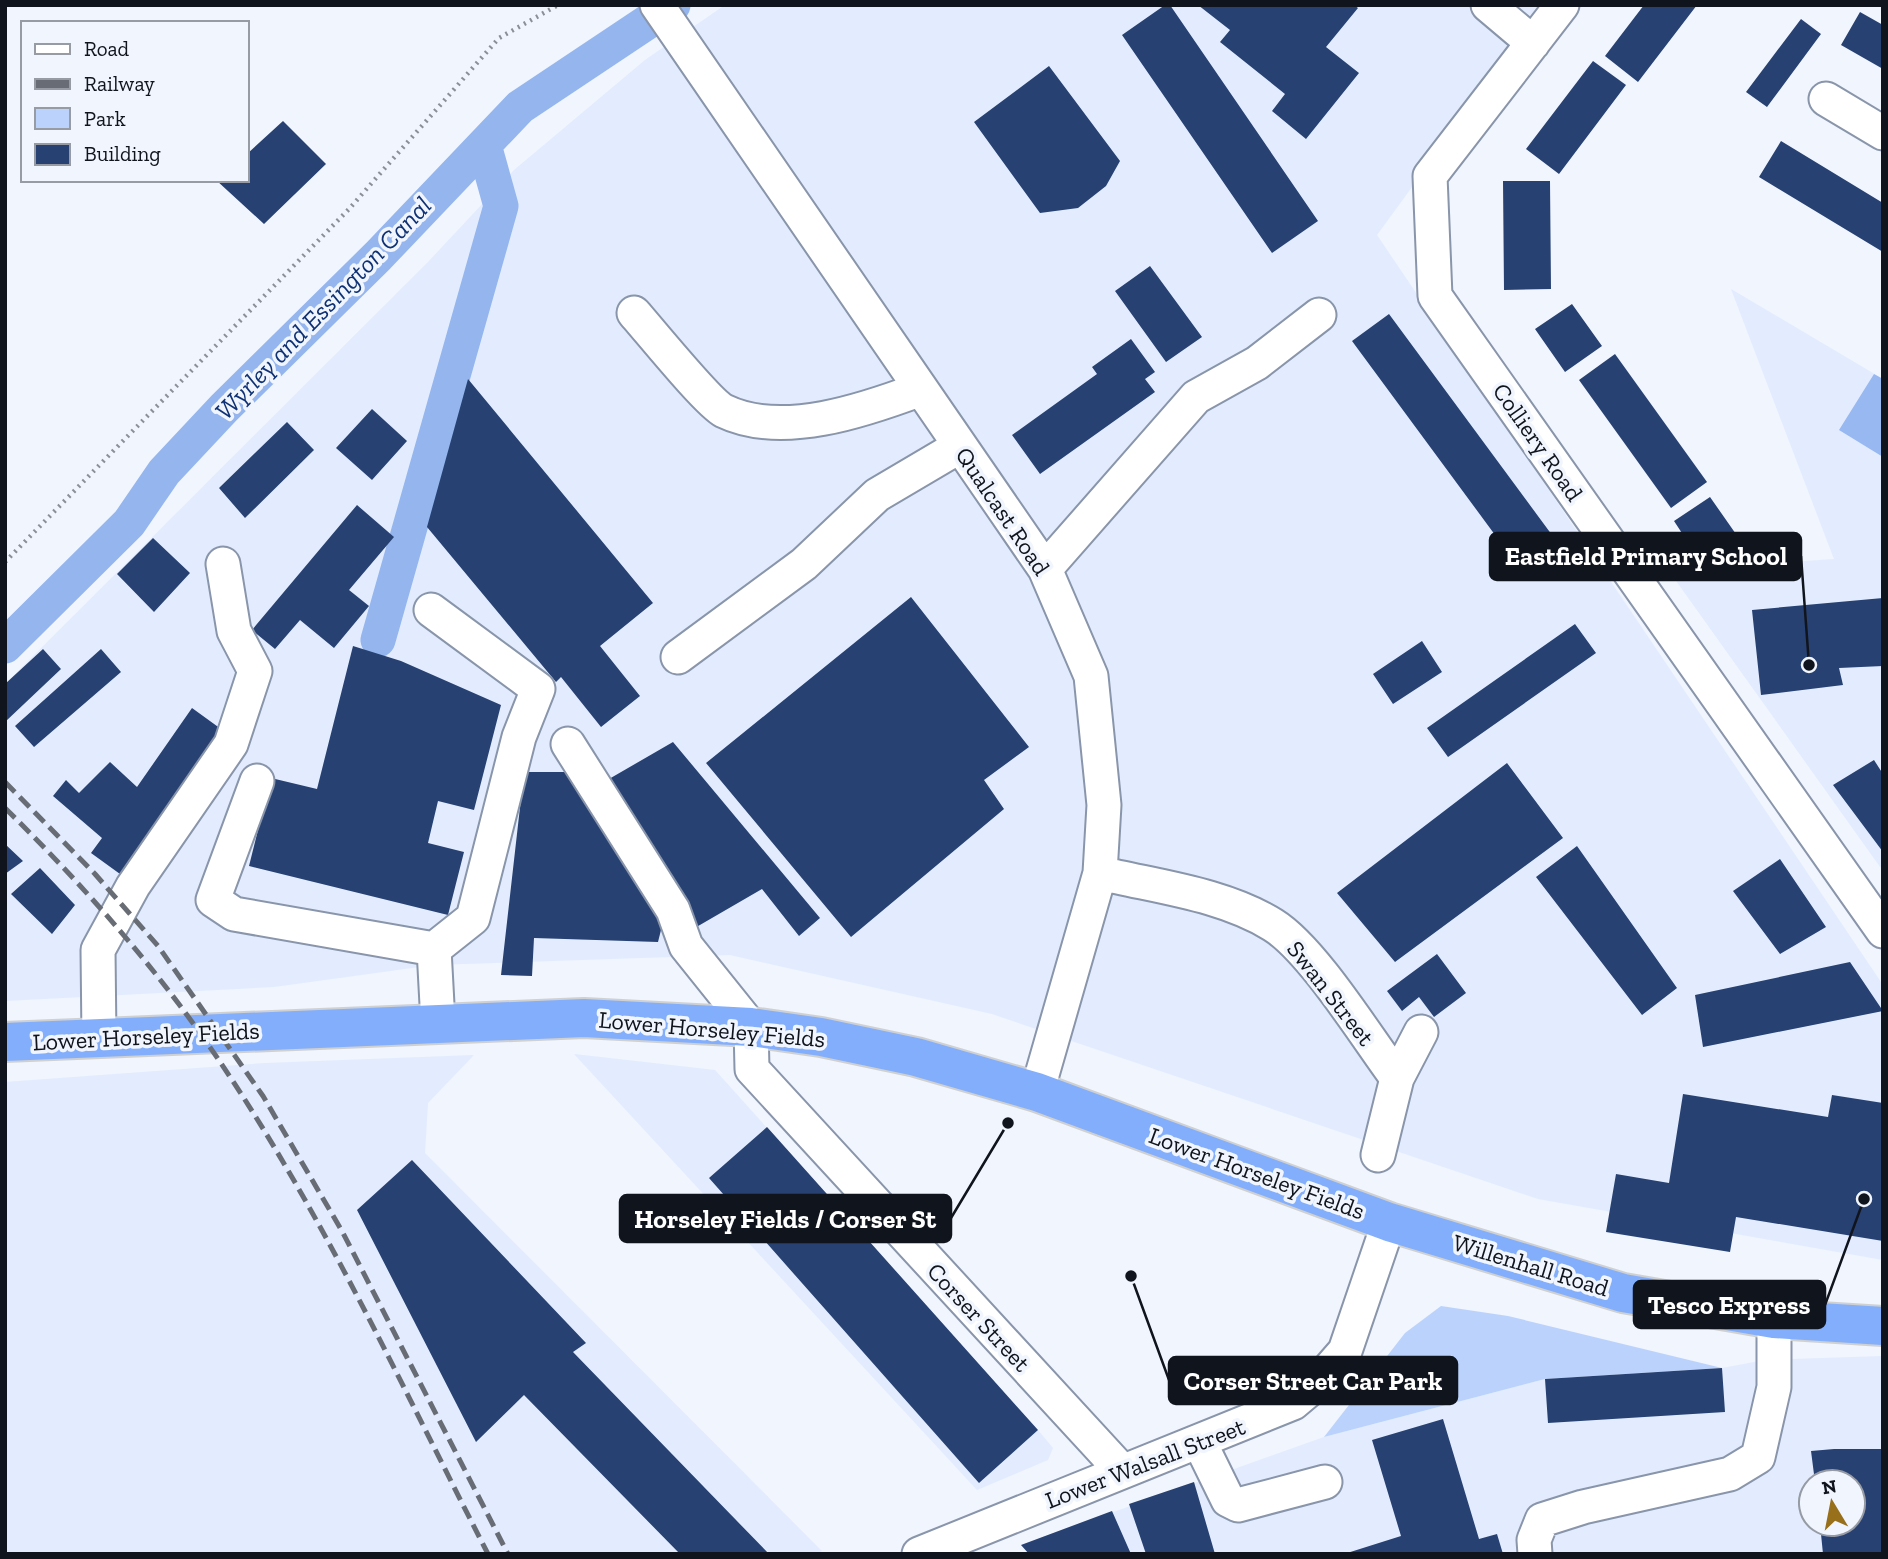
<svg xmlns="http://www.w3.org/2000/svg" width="1888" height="1559" viewBox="0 0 1888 1559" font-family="'Zilla Slab',serif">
<rect width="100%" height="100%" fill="#f0f5fe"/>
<path fill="#e2ecfe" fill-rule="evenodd" d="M725 5H1545L1377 235 1883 985V1260L1538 1199 992 1014 730 955 434 965 274 987 5 1001V684L428 262 514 170 645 60Z
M1731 289 1883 379V871L1669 571 1834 559Z
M574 1054 715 1070 1038 1430 1053 1448 1048 1460 977 1490Z
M474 1055 428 1103 425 1153 822 1551 815 1554H5V1082L266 1063Z
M1883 1356V1554H1029L1021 1545 1324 1437 1545 1379 1722 1368 1765 1360ZM1811 1482H1853V1524H1811Z"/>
<path fill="#bbd3fc" d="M1441 1306 1508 1316 1722 1368 1545 1379 1324 1437 1405 1333Z"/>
<path fill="#97b8f1" d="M1874 374 1883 379V457L1839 430Z"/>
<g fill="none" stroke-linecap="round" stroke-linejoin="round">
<path stroke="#94b5ee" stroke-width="35" d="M378 640 501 206 484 145
M5 646 129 523 164 472 224 408 378 256 520 107 673 5"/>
</g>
<path fill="#274172" d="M1165 5H1170L1318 221 1272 253 1122 35Z
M1198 5H1354L1358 8 1326 47 1359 73 1306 139 1272 111 1285 94 1220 42 1230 30Z
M1644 5H1697L1638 82 1605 56Z
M1860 12 1883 25V69L1841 45Z
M1801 19 1821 34 1767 107 1746 92Z
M1593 61 1626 85 1559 174 1526 149Z
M1049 66 1120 161 1106 186 1078 208 1040 213 974 122Z
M283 121 326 164 264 224 216 180H247V154Z
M1781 141 1883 203V252L1759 177Z
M1503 181H1550L1551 289 1504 290Z
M1150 266 1202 337 1166 362 1115 291Z
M1572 304 1602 346 1565 372 1535 329Z
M1389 314 1566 554 1529 581 1352 341Z
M1131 339 1155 372 1145 379 1155 392 1040 474 1012 435 1097 374 1092 367Z
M1615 354 1707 482 1671 508 1579 380Z
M468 379 653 603 600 646 640 696 601 727 561 677 556 682 427 527Z
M372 409 407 441 372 480 336 448Z
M287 422 314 450 245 518 219 488Z
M1710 497 1738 537 1701 562 1674 521Z
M357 505 394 537 349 590 369 606 334 648 300 620 275 649 252 630Z
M153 538 190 573 154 612 117 574Z
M911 597 1029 747 984 780 1004 809 851 937 706 763Z
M1883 598V666L1839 668 1843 685 1761 695 1752 610Z
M1575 624 1596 653 1448 757 1427 728Z
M1422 641 1442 672 1393 704 1373 674Z
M353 646 401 661 501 705 474 810 438 801 428 843 464 852 448 915 249 866 271 778 317 789Z
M43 649 61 669 5 722V684Z
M101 649 121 672 34 747 15 726Z
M192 708 221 729 120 874 91 853 102 838 53 796 66 780 79 793 110 762 137 787Z
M673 742 820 918 799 936 762 889 693 929 609 779Z
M1874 760 1883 774V852L1833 785Z
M1507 763 1563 838 1395 962 1337 893Z
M524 772H578L664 918 658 942 534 938 532 976 501 975Z
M5 844 23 861 5 874Z
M1577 846 1677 988 1642 1015 1536 877Z
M1780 859 1826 927 1780 954 1733 891Z
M40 868 75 905 52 934 11 894Z
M1437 954 1466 993 1434 1017 1419 997 1402 1011 1387 991Z
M1850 962 1883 1011 1703 1047 1695 995Z
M1683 1094 1828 1117 1832 1095 1883 1103V1241L1736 1217 1730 1252 1606 1232 1616 1174 1669 1183Z
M767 1127 1038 1430 979 1483 709 1178Z
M412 1160 586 1343 573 1352 769 1554H680L524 1395 476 1442 357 1210Z
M1722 1368 1725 1412 1548 1423 1545 1379Z
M1443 1419 1479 1539 1497 1534 1503 1554H1344L1401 1536 1372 1440Z
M1834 1449H1883V1554H1823L1820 1524H1853V1482H1815L1811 1451Z
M1194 1482 1215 1554H1146L1129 1504Z
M1112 1511 1131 1554H1029L1021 1545Z"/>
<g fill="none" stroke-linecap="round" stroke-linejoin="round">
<defs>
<path id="minor" d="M657 5 1045 569 1091 676 1104 805 1100 873 1037 1092
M1488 5 1533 43
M1562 5 1430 176 1435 296 1883 931
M1826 99 1883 133
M634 313C650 331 708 403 724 411 782 439 865 410 921 389
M1045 569 1196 397 1257 363 1319 315
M431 610 538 689 519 737 473 918 434 949 438 1023
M678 657 804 564 877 495 960 446
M568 744 673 910 686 946 751 1027 752 1069 1122 1471
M257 781 213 900 234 914 434 949
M1100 873C1158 887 1223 894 1273 925 1313 950 1367 1038 1397 1078L1378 1155
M99 1038 98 950 133 886 231 744 255 671 234 631 223 564
M1397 1078 1421 1032
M1200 1443 1228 1500 1238 1505 1325 1482
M919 1554 1293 1403 1318 1382 1345 1351 1389 1222
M1535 1554 1534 1540 1542 1520 1583 1507 1730 1474 1758 1457 1774 1387V1319"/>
<path id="highway" d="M5 1042 584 1018 751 1027 821 1037 916 1057 1037 1092 1389 1222 1623 1293 1774 1319 1883 1326"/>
</defs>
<use href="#minor" stroke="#8995aa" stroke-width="37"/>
<use href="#highway" stroke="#cfd0d2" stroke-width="42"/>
<path stroke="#8b8f98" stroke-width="4.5" stroke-dasharray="2 5" stroke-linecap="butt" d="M5 562 349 209 499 38 558 5"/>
<use href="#minor" stroke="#fff" stroke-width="33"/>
<use href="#highway" stroke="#83aefb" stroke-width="38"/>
<path stroke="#686d75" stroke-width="5" stroke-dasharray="14 7" stroke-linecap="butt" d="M5 782 95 874 158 946 263 1096 342 1231 508 1554
M5 808C78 880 146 956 205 1040 317 1200 399 1381 488 1554"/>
</g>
<g text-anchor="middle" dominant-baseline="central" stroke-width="7" stroke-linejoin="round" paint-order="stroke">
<g font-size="24" fill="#10141c" stroke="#f0f5fe">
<text transform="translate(1538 442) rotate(55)">Colliery Road</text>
<text transform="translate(1003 511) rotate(56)">Qualcast Road</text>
<text transform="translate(1331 993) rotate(52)">Swan Street</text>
<text transform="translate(712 1029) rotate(5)">Lower Horseley Fields</text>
<text transform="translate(146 1036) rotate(-3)">Lower Horseley Fields</text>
<text transform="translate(1257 1173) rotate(20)">Lower Horseley Fields</text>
<text transform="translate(1531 1265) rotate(17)">Willenhall Road</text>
<text transform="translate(979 1317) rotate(47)">Corser Street</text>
<text transform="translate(1145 1463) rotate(-21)">Lower Walsall Street</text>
</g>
<g font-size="26" font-style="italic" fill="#0f3274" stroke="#f0f5fe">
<text transform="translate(323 308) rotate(-46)">Wyrley and Essington Canal</text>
</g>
</g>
<path fill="none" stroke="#10141c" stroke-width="2.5" d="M1809 665L1801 556M1008 1123L951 1218M1864 1199L1825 1305M1131 1276L1169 1380"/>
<g fill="#10141c" stroke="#f0f5fe" stroke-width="2.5">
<circle cx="1809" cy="665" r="7"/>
<circle cx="1008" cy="1123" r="7"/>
<circle cx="1864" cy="1199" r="7"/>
<circle cx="1131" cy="1276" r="7"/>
</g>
<g fill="#10141c" stroke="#10141c" stroke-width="2.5">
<rect x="1490" y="533" width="311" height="47" rx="7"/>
<rect x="620" y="1195" width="331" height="47" rx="7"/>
<rect x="1634" y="1281" width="191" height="47" rx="7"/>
<rect x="1169" y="1357" width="288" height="47" rx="7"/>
</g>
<g font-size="26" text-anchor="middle" font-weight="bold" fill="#fff">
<text x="1646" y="565">Eastfield Primary School</text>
<text x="785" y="1228">Horseley Fields / Corser St</text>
<text x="1729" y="1314">Tesco Express</text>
<text x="1313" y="1390">Corser Street Car Park</text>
</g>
<rect width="1888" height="1559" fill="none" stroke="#10141c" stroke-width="14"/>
<rect x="21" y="21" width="228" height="161" fill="#f0f5fe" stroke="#969ba4" stroke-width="2"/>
<rect x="35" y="44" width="35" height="10" fill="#ffffff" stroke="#969ba4" stroke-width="2"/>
<text x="84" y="56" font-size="21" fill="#10141c">Road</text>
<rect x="35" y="79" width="35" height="10" fill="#686d75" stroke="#969ba4" stroke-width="2"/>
<text x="84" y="91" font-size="21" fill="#10141c">Railway</text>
<rect x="35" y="108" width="35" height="21" fill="#bbd3fc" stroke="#969ba4" stroke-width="2"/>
<text x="84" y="126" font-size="21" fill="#10141c">Park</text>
<rect x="35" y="144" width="35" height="21" fill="#274172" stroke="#969ba4" stroke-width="2"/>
<text x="84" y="161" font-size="21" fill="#10141c">Building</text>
<g transform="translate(1832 1503) rotate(350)"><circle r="33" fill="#f0f5fe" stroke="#969ba4" stroke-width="2"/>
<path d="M0-5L12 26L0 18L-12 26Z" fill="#98701c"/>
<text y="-10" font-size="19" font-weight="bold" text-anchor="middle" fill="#10141c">N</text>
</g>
</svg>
